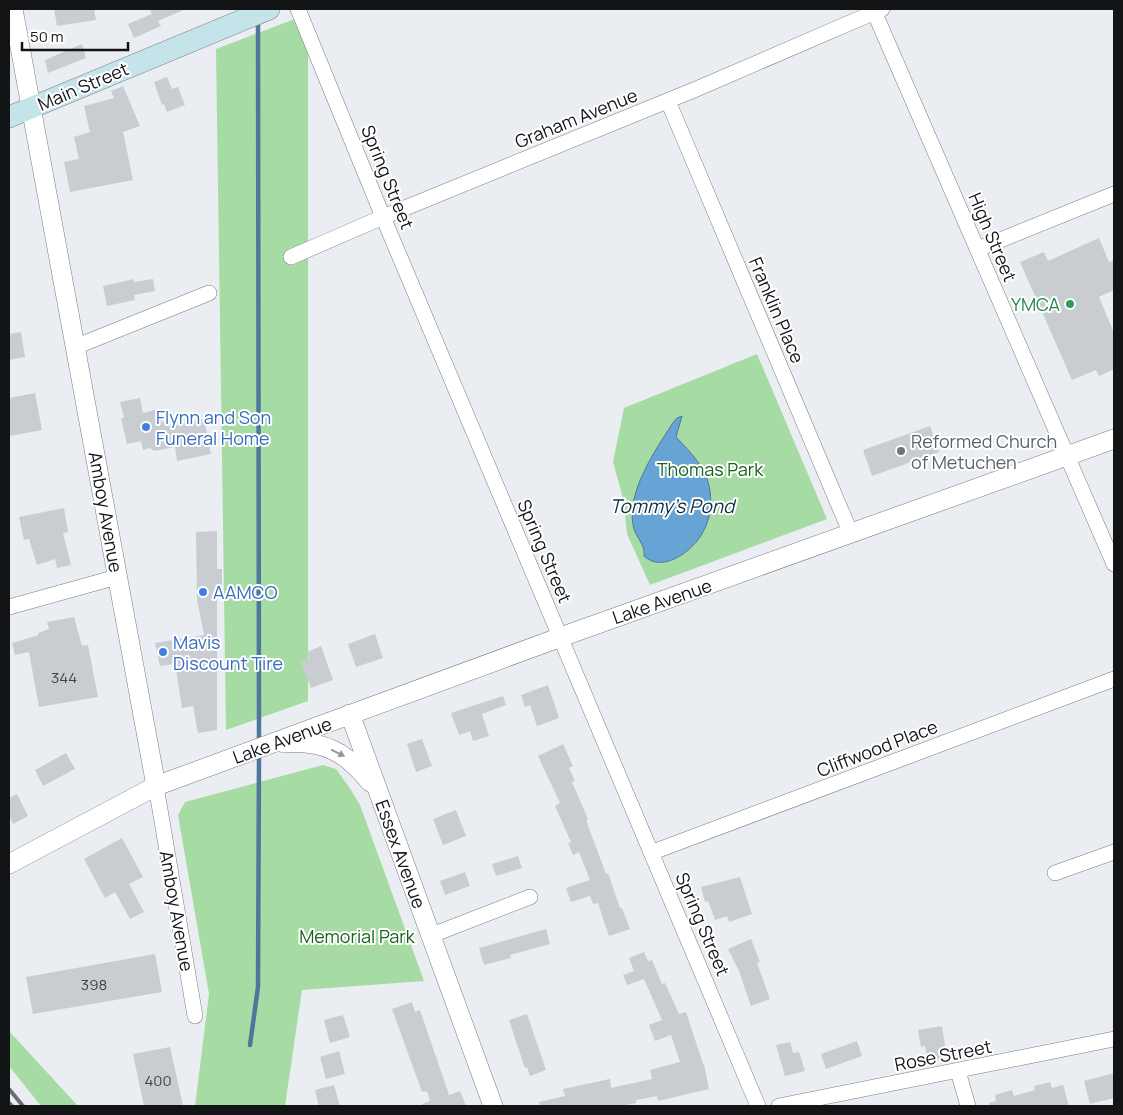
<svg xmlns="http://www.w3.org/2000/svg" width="1123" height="1115" viewBox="0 0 1123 1115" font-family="Manrope,sans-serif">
<rect width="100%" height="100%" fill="#eaedf2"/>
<path fill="#a6dca3" d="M308 14V701L226 730 216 49Z
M757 354 827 519 650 585 627 534 624 502 613 462 624 408Z
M323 765 336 769 349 787 360 805 424 981 302 990 285 1106H195L209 994 178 815 185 802Z
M9 1031 78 1106H41L9 1066Z"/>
<path fill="#67a3d4" stroke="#4e789b" d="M682 416 676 437C691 453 707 468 710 491 712 505 710 520 703 532 694 550 663 574 644 556 646 545 635 537 633 525 627 491 655 451 672 424L677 418Z"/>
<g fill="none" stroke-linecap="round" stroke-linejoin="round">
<path stroke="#4e789b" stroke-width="4.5" d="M258 20 259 742
M250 1045 258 987 259 753"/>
</g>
<path fill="#c9ccd1" d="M54 9H94L96 20 57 26Z
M150 9H186L158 21 161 26 134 38 128 24 152 14Z
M82 44 86 58 48 73 45 60Z
M167 77 172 89 178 87 185 105 167 112 164 104 162 105 154 82Z
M123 86 140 126 123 132 133 180 70 192 64 162 79 159 74 137 90 132 84 106 114 98 111 91Z
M1099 238 1109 262 1114 260V290L1099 297 1114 333V369L1099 376 1096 370 1072 380 1020 262 1044 252 1048 261Z
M134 279V282L153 279 155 291 134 295 135 300 107 306 103 286Z
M21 332 25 357 9 360V334Z
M35 393 42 430 9 436V398Z
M140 398 143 413 159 409 162 422 168 420 169 426 204 419 211 454 177 461 175 447 154 451 150 448 143 450 141 441 127 444 121 418H124L120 402Z
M930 426 939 452 872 476 863 450Z
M64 508 68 532 63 533 71 565 57 568 55 559 37 565 29 539 24 540 19 517Z
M217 531V569H222V595L217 596V730L198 733 193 706 182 708 175 664 160 666 155 643 204 635 197 599 196 532Z
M74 617 82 646 88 645 98 697 39 707 29 652 15 655 12 643 39 635 38 633 49 629 47 622Z
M375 634 383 658 356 667 348 644Z
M321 646 333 680 311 688 301 662 309 659 307 652Z
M548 685 559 718 537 726 530 705 525 707 521 695Z
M503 696 506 705 482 714 489 736 473 741 470 731 459 735 451 713Z
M422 739 432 766 416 772 407 744Z
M563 744 573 766 569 768 575 781 572 782 588 819 586 820 606 874 608 873 620 908H622L630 929 609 936 598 903 593 904 590 896 571 902 566 888 590 880 579 852 573 855 568 843 571 842 555 806 560 803 538 756Z
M66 753 75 769 43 786 35 770Z
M17 794 28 816 13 824 9 815V798Z
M456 810 466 836 443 845 433 819Z
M122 838 143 877 129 884 144 912 130 919 115 892 105 898 84 859Z
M518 856 522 868 496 876 492 864Z
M465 872 470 886 445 895 440 881Z
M740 877 752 914 729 922 727 916 715 920 708 901 705 902 701 887Z
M546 929 550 944 510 955 511 958 484 965 479 948Z
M751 939 760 962 757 963 770 999 751 1006 739 971 728 949Z
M644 952 648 961 652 960 662 984 665 983 679 1014 686 1012 703 1064H704L709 1089 658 1101 657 1096 636 1100V1103L621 1106H540L539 1102 565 1096 563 1089 610 1079 611 1088 652 1079 650 1070 680 1062 671 1035 655 1041 649 1025 662 1020 644 979 627 985 623 975 634 971 629 958Z
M155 954 162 992 33 1014 26 977Z
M412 1002 415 1012 420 1010 449 1095 460 1091 466 1106H422V1104L430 1101 427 1091 422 1092 392 1009Z
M527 1014 546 1070 530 1076 527 1067 525 1068 509 1020Z
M343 1015 350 1037 330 1043 324 1020Z
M942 1026 946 1051 941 1053 942 1060 928 1062 925 1046 921 1047 918 1030Z
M857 1041 862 1056 826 1069 821 1054Z
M790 1042 793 1053 799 1052 805 1071 785 1076 776 1045Z
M170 1047 183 1106H144L133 1054Z
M339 1051 345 1074 326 1079 320 1057Z
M1114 1073V1098L1090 1104 1084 1081Z
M1050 1082 1052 1088 1063 1085 1069 1106H989V1103L996 1101 995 1095 1012 1090 1014 1096 1035 1090 1034 1086Z
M334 1085 340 1106H319L315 1090Z"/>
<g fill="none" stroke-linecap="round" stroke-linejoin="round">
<defs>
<path id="minor" d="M298 9 383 217 758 1106
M873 9 1114 564
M668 101 851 534
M978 249 1114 194
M291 257 383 217 694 90 882 9
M75 347 209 293
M9 607 117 577
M156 786 195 1016
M653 852 1114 679
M1055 873 1114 852
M432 935 530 897
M958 1071 968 1106
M779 1106 1114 1039"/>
<path id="tertiary" d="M13 9 156 786
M350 714 493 1106
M284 743C324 740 346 752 370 782
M9 864 156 786 561 637 1114 439"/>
<path id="secondary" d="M9 117 269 9"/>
</defs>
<use href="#minor" stroke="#797c80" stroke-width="16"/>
<use href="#tertiary" stroke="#797c80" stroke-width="20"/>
<use href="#secondary" stroke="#797c80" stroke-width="22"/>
<use href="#minor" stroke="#fff" stroke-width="15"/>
<use href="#tertiary" stroke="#fff" stroke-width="19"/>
<use href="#secondary" stroke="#c5e4ea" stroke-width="21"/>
<path stroke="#6c6d71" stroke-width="4" d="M9 1089 23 1106
M9 1103 12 1106"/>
</g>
<defs><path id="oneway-solid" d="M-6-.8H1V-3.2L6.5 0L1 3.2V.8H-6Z" transform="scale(1.25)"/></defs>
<use fill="#959596" href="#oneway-solid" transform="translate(338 753) rotate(26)"/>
<circle fill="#2e9e5b" stroke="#fff" stroke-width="2" cx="1070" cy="304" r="5"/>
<g fill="#3f7fe0" stroke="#fff" stroke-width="2">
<circle cx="146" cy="427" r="5"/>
<circle cx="203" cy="592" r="5"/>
<circle cx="163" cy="652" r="5"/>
</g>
<circle fill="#6b7280" stroke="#fff" stroke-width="2" cx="901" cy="451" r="5"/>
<g text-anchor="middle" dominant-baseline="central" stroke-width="4" stroke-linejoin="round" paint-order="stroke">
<g font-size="15" fill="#404245">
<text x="64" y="677">344</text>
<text x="94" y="984">398</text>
<text x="158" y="1080">400</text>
</g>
<g font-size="18" fill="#131416" stroke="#fff">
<text transform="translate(83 86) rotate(-23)">Main Street</text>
<text transform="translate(576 118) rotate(-22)">Graham Avenue</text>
<text transform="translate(388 177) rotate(68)">Spring Street</text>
<text transform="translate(993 237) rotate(67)">High Street</text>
<text transform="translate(777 310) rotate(67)">Franklin Place</text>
<text transform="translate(106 512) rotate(80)">Amboy Avenue</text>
<text transform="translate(545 551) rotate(67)">Spring Street</text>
<text transform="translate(662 601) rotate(-19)">Lake Avenue</text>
<text transform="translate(282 740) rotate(-20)">Lake Avenue</text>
<text transform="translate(877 748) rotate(-21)">Cliffwood Place</text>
<text transform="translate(401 854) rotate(70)">Essex Avenue</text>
<text transform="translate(177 911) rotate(80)">Amboy Avenue</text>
<text transform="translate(703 924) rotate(67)">Spring Street</text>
<text transform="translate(943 1055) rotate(-11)">Rose Street</text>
</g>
<g font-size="18" fill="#27864d" stroke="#fff" text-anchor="end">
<text x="1060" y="304">YMCA</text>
</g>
<g font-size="18" fill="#366cbe" stroke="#fff" text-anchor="start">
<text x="156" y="417">Flynn and Son<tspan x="156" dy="21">Funeral Home</tspan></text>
<text x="213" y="592">AAMCO</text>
<text x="173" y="642">Mavis<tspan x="173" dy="21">Discount Tire</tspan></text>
</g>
<g font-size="18" fill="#5b616d" stroke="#fff" text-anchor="start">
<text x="911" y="441">Reformed Church<tspan x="911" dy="21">of Metuchen</tspan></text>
</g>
<g font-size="18" fill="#18621b" stroke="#fff">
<text x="710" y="469">Thomas Park</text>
<text x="357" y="936">Memorial Park</text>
</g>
<g font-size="19" font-style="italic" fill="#112c41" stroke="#fff">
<text x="672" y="506">Tommy's Pond</text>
</g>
</g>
<rect width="1123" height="1115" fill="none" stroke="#131416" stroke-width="20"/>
<path d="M22 42v8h106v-8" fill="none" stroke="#131416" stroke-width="2.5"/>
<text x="30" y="42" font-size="15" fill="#131416" stroke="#ffffff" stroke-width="4" paint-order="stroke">50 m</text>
</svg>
